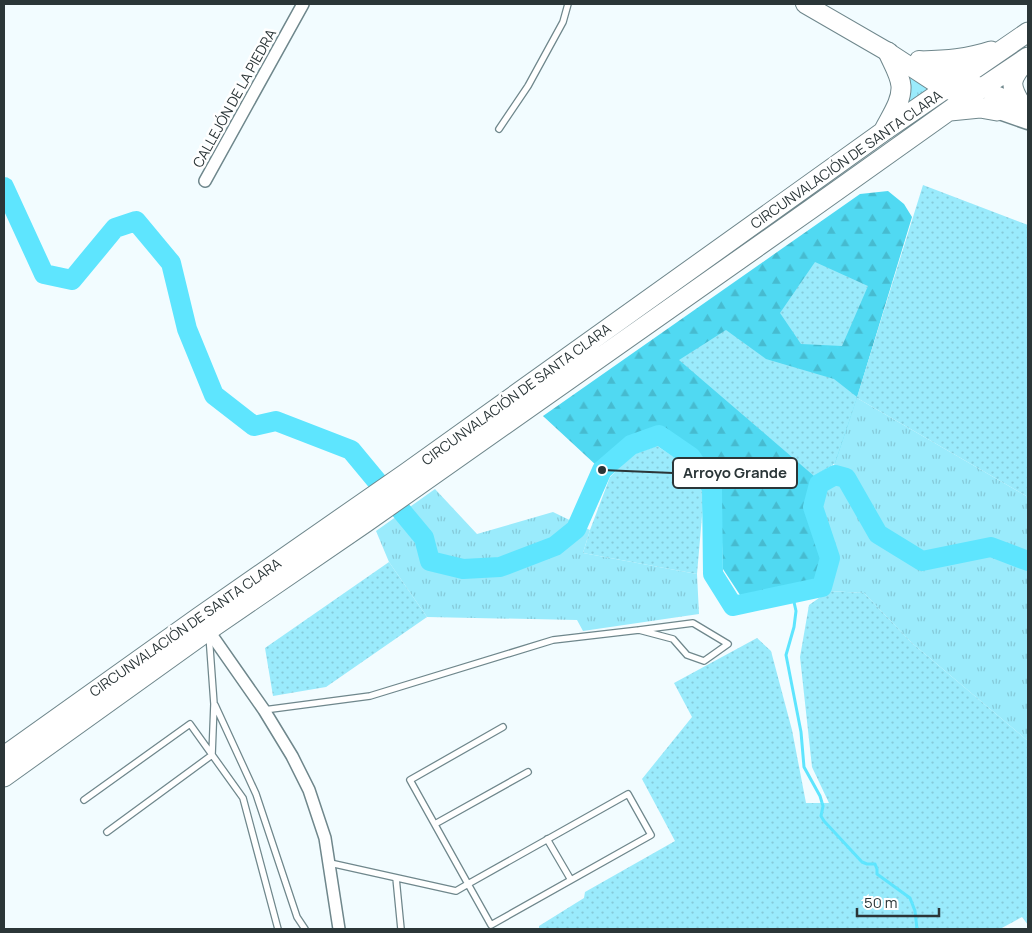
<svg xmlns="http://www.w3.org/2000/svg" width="1032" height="933" viewBox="0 0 1032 933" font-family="Manrope,sans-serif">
<defs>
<pattern id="grass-tufts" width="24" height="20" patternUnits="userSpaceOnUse" patternTransform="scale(1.25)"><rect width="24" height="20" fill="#9aebfc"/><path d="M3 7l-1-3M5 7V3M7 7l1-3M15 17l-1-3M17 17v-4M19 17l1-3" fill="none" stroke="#85cad9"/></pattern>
<pattern id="forest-firs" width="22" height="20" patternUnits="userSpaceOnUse" patternTransform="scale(1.25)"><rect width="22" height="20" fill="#50d9f2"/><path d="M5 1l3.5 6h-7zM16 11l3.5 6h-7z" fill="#46bbd0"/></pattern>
<pattern id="park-dots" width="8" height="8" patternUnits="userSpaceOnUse" patternTransform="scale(1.25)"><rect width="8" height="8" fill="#9aebfc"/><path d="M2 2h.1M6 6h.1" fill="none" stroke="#85cad9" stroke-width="1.8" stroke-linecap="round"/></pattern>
</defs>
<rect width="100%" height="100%" fill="#f2fcff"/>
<path fill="url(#grass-tufts)" d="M907 74 931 91 901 113Z
M857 398 1028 497V741L912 643 864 593 829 591 836 547 820 506Z
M435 489 477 534 553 512 590 530 583 553 697 574 699 614 583 631 577 620 427 617 389 562 376 531Z"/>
<path fill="url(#forest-firs)" d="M888 191 904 204 912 217 857 398 835 463 814 476 806 503 822 558 815 582 742 598 723 569 720 488 697 455 663 428 626 441 597 466 543 416 860 194Z"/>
<path fill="url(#park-dots)" d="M923 185 1028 225V497L857 398 835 463 814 476 679 360 726 330 766 359 834 379 857 397Z
M815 262 868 286 842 346 801 344 780 313Z
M657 446 686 465 704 493 697 574 583 553 590 530 610 477 634 454Z
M389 562 427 617 326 687 273 696 265 648Z
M829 591 864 593 912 643 1028 741V925L1022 917 1000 929H539V926L584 898 585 892 675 841 642 779 692 717 674 683 757 638 771 651 792 730 806 803H829L812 767 800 657 809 605Z"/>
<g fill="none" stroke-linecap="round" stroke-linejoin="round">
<path stroke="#5ee5fe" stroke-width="3" d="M792 593 796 611 794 627 786 655 801 732 804 767 820 796 823 806 821 816 824 821 862 862 867 864H875L877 869V874L910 898 915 911 917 929"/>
<path stroke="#5ee5fe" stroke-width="20" d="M4 187 44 274 72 280 115 228 136 221 171 263 187 329 214 395 254 426 276 421 351 450 424 538 430 561 463 569 500 567 555 546 576 529 602 470 631 445 659 435 691 457 712 488 713 574 733 606 822 587 830 558 813 507 819 484 835 475 846 478 878 534 922 561 991 547 1028 561"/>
<defs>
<path id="service" d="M499 129 528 86 563 22 568 4
M215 705 256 794 297 917 305 929
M264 710 370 696 553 640 639 630 693 623 728 644 704 661 687 655 673 639 639 630
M84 800 190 724 243 798 278 929
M435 824 528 772
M107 832 212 755 214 704 209 635
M547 839 571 880
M330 863 456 891 468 884 491 925 651 835 628 794 468 884 410 780 503 727
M396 878 401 929"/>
<path id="minor" d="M205 181 303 4
M206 627 264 710 292 756 309 790 325 838 339 929"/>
<path id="secondary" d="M982 88 1026 107
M985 106 1028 121"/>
<path id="primary" d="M805 4 888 52 937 84 957 94
M919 60 982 88"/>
<path id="trunk" d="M921 61C946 60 967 59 991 51
M1021 104C1009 85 1010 79 1025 62
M950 111 980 108 997 111
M884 130C891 116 902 101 901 86 900 74 892 62 888 52
M4 756 199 617 406 473 884 131 1028 32
M4 777 209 630 365 523 811 209 967 98 1028 57"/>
</defs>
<use href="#service" stroke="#6f878c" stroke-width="8"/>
<use href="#minor" stroke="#6f878c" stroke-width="14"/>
<use href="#secondary" stroke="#6f878c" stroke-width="19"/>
<use href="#primary" stroke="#6f878c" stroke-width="20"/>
<use href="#trunk" stroke="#6f878c" stroke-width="21"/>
<use href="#service" stroke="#fff" stroke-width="5.5"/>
<use href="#minor" stroke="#fff" stroke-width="11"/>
<use href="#secondary" stroke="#fff" stroke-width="16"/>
<use href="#primary" stroke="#fff" stroke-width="18"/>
<use href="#trunk" stroke="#fff" stroke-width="19"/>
</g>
<g text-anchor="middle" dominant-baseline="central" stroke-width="5" stroke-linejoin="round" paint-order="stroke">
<g font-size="14" fill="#2b3638" stroke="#fff">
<text transform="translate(234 98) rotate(-61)">CALLEJÓN DE LA PIEDRA</text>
<text transform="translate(846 159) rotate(-35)">CIRCUNVALACIÓN DE SANTA CLARA</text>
<text transform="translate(516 394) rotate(-36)">CIRCUNVALACIÓN DE SANTA CLARA</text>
<text transform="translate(185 627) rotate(-35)">CIRCUNVALACIÓN DE SANTA CLARA</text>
</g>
</g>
<path fill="none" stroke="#2b3638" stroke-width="2" d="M602 470L673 473"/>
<circle fill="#2b3638" stroke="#fff" stroke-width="2" cx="602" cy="470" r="5"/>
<rect fill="#fff" stroke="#2b3638" stroke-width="2" x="673" y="458" width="124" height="30" rx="5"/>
<g font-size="15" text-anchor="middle" font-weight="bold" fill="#2b3638">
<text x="735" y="478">Arroyo Grande</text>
</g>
<rect width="1032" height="933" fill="none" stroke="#2b3638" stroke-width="10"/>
<path d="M857 908v8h82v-8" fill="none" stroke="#2b3638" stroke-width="2.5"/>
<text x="864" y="908" font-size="15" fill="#2b3638" stroke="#ffffff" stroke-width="4" paint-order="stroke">50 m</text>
</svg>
